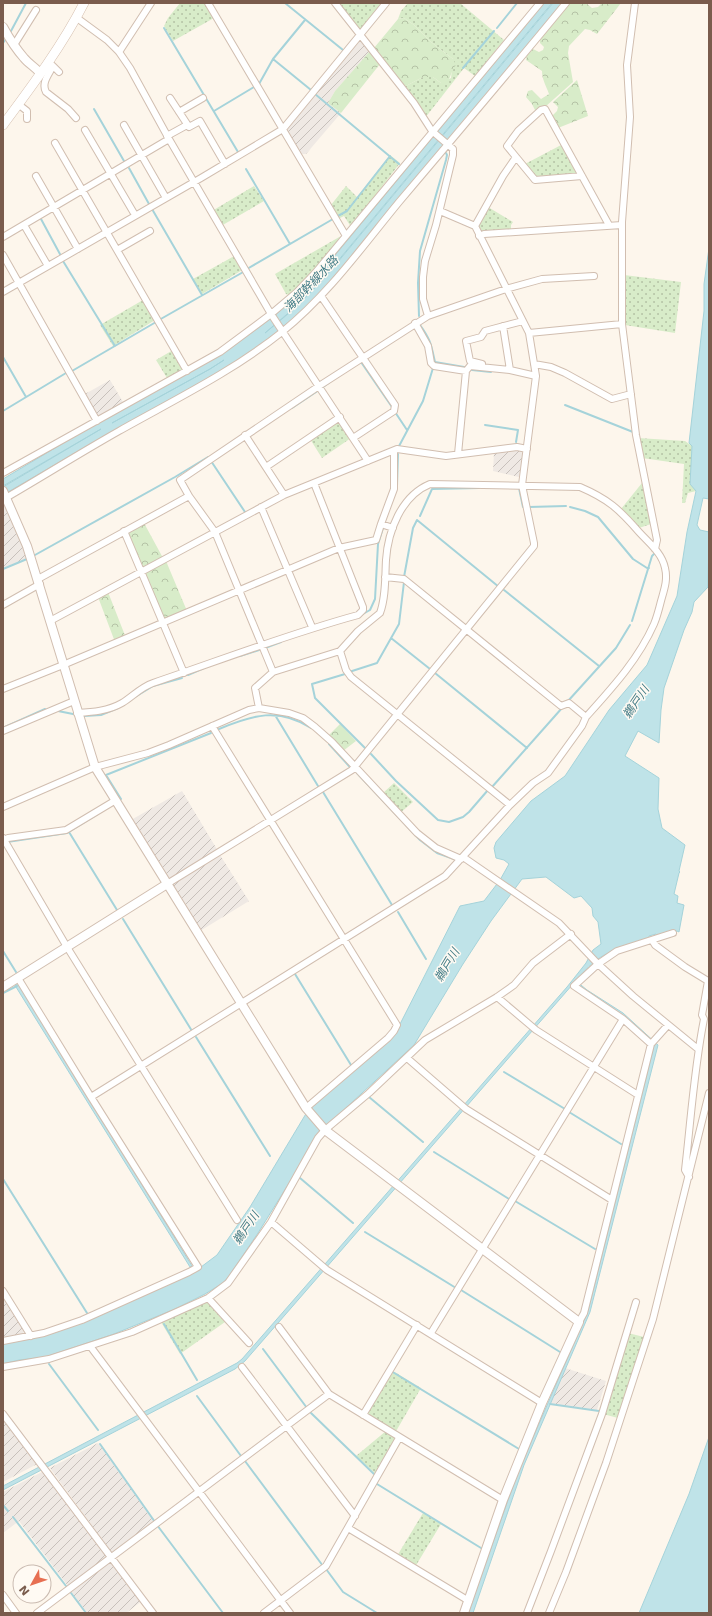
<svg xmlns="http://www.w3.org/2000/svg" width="712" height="1616" viewBox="0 0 712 1616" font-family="'DejaVu Sans','Noto Sans JP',sans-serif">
<defs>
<pattern id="industrial-furrows" width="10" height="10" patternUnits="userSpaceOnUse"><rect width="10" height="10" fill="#efe9e4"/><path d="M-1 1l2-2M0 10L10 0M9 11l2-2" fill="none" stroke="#c7c0bb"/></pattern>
<pattern id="grass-dots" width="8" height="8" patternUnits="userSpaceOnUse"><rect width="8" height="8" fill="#d8ecc9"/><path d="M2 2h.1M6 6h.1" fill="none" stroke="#b4c2a5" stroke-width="1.8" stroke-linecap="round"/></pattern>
<pattern id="forest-crowns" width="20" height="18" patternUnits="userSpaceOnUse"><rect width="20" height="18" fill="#d8ecc9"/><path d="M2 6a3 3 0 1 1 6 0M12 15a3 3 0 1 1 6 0" fill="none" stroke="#b4c2a5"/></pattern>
</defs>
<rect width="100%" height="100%" fill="#fdf6ec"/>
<path fill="url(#industrial-furrows)" d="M358 40H361L370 51 335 91 328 103 341 113 306 154H298L285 129Z
M110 380 123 402 99 416 97 415 85 394Z
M520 450 523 454 519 477 493 471 494 453Z
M3 502H5L28 558 3 568Z
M182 791 218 851 171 878 166 876 131 820Z
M220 855 249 901 200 931 172 884Z
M3 1295 25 1331 22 1334 3 1338Z
M565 1368 606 1381 597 1410 550 1404Z
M3 1416 39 1463 3 1482Z
M98 1443 155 1523 114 1554 112 1553 50 1468Z
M44 1471 107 1555 106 1558 68 1586 19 1521 3 1533V1492Z
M109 1562 114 1563 142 1601 126 1613H87L71 1592Z"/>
<path fill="url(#grass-dots)" d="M180 3H205L214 18 173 41 164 26 168 18Z
M337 3H382L360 31Z
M408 3H460L504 40 475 76 464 68 425 118 404 87 423 77H433L441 83 451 78 453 59 431 42 414 25 404 18 398 19 401 11Z
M563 144 578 173 577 175 536 177 525 164Z
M390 155 400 163 351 227 344 216 336 220 331 205 346 186 357 197Z
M254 186 264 201 221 226 212 211Z
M488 207 513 222 511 225V230L482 232 478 230 477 226Z
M341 236C326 258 308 276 289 295L286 294 275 274Z
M236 255 244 269 202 294 193 279Z
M624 275 681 282 675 333 625 325Z
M143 300 155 320 113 346 100 325Z
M173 350 184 369 167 378 156 360Z
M337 420 341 422 351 438 322 458 310 439Z
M638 438 685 441 692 446V464L696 491 688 493 685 503H682L684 464 642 458Z
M642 483 651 524 639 528 621 509Z
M394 783 413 802 400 813 383 793Z
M207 1302 225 1322 180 1354 161 1322Z
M628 1333 644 1337 618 1418 603 1414Z
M393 1371 421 1388 395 1433 366 1415Z
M386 1431 397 1439 376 1474 356 1456Z
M423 1513 441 1524 415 1567 397 1556Z"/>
<path fill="url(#forest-crowns)" d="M569 3H586L592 8 598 7 602 3H621L597 34 590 30 585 29 569 46 568 53 573 82 545 107 538 111 535 110 532 104 526 97 528 91 532 90 541 99 549 94C546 85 542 80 542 71L526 60 527 55 533 49 539 52 543 50 544 47 540 43V40Z
M404 18 414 25 431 42 453 59 456 65C451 71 451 77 447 83H441L433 77H423L404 87 374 48 398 19Z
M370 51 380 64 341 113 328 103 335 91Z
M577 80 588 116 558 128 551 119 553 115 557 111 558 107 553 102Z
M144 523 163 558 144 568 141 567 127 534 129 532Z
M166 561 187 611 163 619 145 575 146 572Z
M108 592 126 638 115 642 98 597Z
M340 724 356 741 343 751 328 736Z"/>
<path fill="#bfe3e8" stroke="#a5d3da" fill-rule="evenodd" d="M544 3H552L322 280 293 309 265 333 294 309 322 281 553 3H562L328 285 294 319 265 343 214 375 109 433 3 495V487L101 429 3 486V479L102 420 223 353 273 317 305 288 322 271ZM224 360 210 369 112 423 210 369Z
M709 248V499L703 498 697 525 700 530 709 532 708 587 694 602 692 612 684 630 664 688 661 710 659 743 638 731 625 756 659 778 658 809 662 828 685 845 679 871 680 872 679 873 674 894 678 896 677 903 684 905 679 932 677 931 658 937 656 934 649 936V939C644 939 638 942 632 944 604 953 595 958 576 981L587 990 623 1013 658 1045 590 1312 524 1465 473 1613H468L518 1472 588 1311 654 1046 650 1041 573 984 245 1361 235 1369 3 1490V1486L237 1363 242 1359 567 987 586 963 593 950 601 944 598 922 593 916 592 908 581 896 574 898 546 877 522 879 491 921 463 964 414 1045 322 1130 258 1233 229 1276 223 1283 205 1294 175 1309 114 1334 45 1357 19 1360 3 1364V1343L84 1322 193 1273 217 1255 250 1207 310 1107 396 1032 460 906 484 901 500 880 509 864 504 860 496 858 494 848 496 842 531 801 565 776 609 710 647 665 677 596 687 532 696 491 690 484 692 446 689 443 704 311V284Z
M18 983 192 1266 190 1267 16 987 15 985Z
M709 1437V1613H639L689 1494Z"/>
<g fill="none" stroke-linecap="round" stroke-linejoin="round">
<path stroke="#a5d3da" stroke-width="2" d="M285 3 343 50
M164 28 238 152
M497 28 517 3
M11 31 26 3
M3 43 5 40
M273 59 311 90
M463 68 494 31
M259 84 273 59 305 20
M315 94 399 164
M94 109 124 161
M214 111 254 87
M129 168 149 204
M246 169 290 244
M152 209 202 295
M336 217 347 211 390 156
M41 219 61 256
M63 261 115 346
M247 269 333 219
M419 316 418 283 420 251 446 160 447 155 446 153
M159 320 245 271
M420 325C431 340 431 345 435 362L464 367
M3 357 26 397
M361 362 392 407
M472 370 491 372
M72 371 156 322
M323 387 330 382
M565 405 633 432
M292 408 319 390
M3 411 66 373
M395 412 407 430
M485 425 518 430 516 442
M398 448 423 401 433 368
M211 461 245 512
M397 486 398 454
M519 488 523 507H524
M529 507 566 506
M570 507 585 511 598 517 633 559 647 568H649
M420 516 432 489 479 488
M35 555 175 477 208 457
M3 569 27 559
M404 577 413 528 417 520 499 587
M504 590 599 666
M361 615 370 610 375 599 378 544 383 528
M632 621 652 556 655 553
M391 638 430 669
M265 648 281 642
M240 656 259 650
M349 672 377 663 399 624 404 582
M435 673 527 748
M345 674 312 684 315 698 366 749
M188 675 204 668
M135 697 153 686 182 678
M568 701 616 648 630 625
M58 711 73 714
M275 715 318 786
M84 716 101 715 118 708
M5 727 45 709
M219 729C252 715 279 707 311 728
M329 744 349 766
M371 754 396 781 438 820 449 822 463 817 469 812 488 790
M357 773 420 840 437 853 454 859
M492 787 562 708
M323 792 392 905
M121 799 106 775 211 733
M69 832 117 910
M7 842 67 833 98 814
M398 912 426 959
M123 919 192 1031
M3 951 16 972
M295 974 351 1065
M3 993 17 986
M196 1037 270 1156
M504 1072 565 1109
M369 1097 423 1142
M569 1112 621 1144
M434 1152 509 1199
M300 1178 353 1223
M3 1179 87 1313
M515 1201 595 1249
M365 1232 456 1288
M461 1290 560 1352
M164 1324 197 1380
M263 1349 307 1408
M49 1364 98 1430
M391 1371 519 1449
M197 1396 241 1456
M550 1404 599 1411
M311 1413 375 1475
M100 1444 155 1522
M245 1461 323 1566
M377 1484 481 1548
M3 1505 8 1511
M13 1517 66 1586
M157 1525 223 1613
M326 1569 343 1592 377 1613
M71 1593 86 1613"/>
<defs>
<path id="minor" d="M208 3 346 236
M635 3 627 65 630 117 622 222V324L636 435 657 540 655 549
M77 18 107 40 119 52 130 68 169 139 271 314 368 461
M14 45 36 10
M119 52 151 3
M48 62 53 66C49 74 41 83 46 92L68 109 76 118
M53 66 59 72
M170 98 189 127 200 121 225 164
M18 104 27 111V119
M179 112 203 98
M124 125 166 198
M85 130 135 215
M167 136 187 125
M55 143 187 371
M36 176 78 249
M582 176 535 180 507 146 518 131 541 110 545 109 609 225
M24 225 48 266
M475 226 503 176 516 157
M479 236 484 234 622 225
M3 237 169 139
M117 250 150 231
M3 255 97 421
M3 292 201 178 283 129 386 3
M321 296 395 405 394 411 353 438
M428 316 506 289 542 279 594 276
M415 323 428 346 431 363 434 366 466 371 470 366 510 370 536 376
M503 326 510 370
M529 333 622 324
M482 364 470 361 466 341 481 337 485 331 523 321
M534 364 551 367 565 373 612 399 631 394
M245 435 284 495
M458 454 466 371
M266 467 340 417
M3 473 220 352 271 314 297 292 316 272 540 3
M4 499C42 477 80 453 119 431 174 400 232 372 282 332 328 295 362 247 399 202 455 136 511 70 566 3
M261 507 312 627
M381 524 394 489V451
M124 531 184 673
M385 577 404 579 561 706 569 703 586 717
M38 579 189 496
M3 605 40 584
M50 621 284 495 397 449 446 456 517 447 527 449
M340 651 346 670 351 677 510 805
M273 672 215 532 189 496 180 480 319 386 428 316 423 299V277L425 261 436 225 453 155V149L432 131 414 103 335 3
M3 689 63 665 339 548 376 540 381 524 393 528
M77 713C93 712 108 711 122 703 132 697 141 687 153 683 221 660 288 634 358 615L363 610V607L314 483
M212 726 397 1025 394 1031 388 1038 306 1108
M3 731 74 701
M3 807 95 767 148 753 169 745 249 710 259 708 289 713 303 718 315 727 332 742 417 833 436 848 461 859
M3 838 67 947 237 1220
M4 840 8 838 66 830 116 800
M463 857 559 923 598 964 633 996 698 1049
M167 884 352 770 534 546V543L522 485 536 376 529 333 475 226 440 211
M652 940 655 945 685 967 708 981 702 1015 704 1019C694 1069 691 1119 685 1170L689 1177
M497 997 536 1030 638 1095
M651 1044 623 1019 574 986 598 964 617 951 673 933
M407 1058 466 1109 612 1200
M91 1097 445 876 510 805 533 783 548 773 582 726 586 717C612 688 638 660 654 624 657 617 659 609 661 601 664 590 668 580 665 568 662 553 649 543 639 532 619 509 608 499 580 487L430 484C401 496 388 531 386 560 385 577 386 597 380 613L358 631 340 651 273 672 255 688 259 708
M271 1222 327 1270 542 1403
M3 1291 31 1336
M208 1298 249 1343
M579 1322 584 1313 651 1044 668 1025
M279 1327 329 1394 503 1500
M431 1333 623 1019
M3 1341 44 1333 82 1320 189 1272 198 1267 91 1097 18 978
M90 1346 290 1613
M3 1367 49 1359 132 1332 208 1298 228 1283 271 1222 318 1138 325 1130 369 1093 425 1040 497 997 514 985 533 963 571 934
M242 1367 355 1516
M3 1414 153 1613
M363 1415 417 1325
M348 1528 469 1601
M3 1595 16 1613
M37 1613 329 1394
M264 1613 326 1566 399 1438
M527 1613 551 1551 602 1414 636 1302
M549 1613 566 1572 606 1463 653 1319 709 1093"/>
<path id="tertiary" d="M3 27C9 38 16 49 24 58 29 64 35 67 40 73
M3 491 27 546 95 767 306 1108 325 1130 579 1322 542 1403 503 1500 464 1613
M3 987 167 884"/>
<path id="secondary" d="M3 125C32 86 62 46 84 3"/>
</defs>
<use href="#minor" stroke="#d1beb0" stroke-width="8"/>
<use href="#tertiary" stroke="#d1beb0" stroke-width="10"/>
<use href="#secondary" stroke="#d6c0b0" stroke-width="10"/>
<use href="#minor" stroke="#fff" stroke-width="6"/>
<use href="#tertiary" stroke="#fff" stroke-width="8"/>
<use href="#secondary" stroke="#fff" stroke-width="9"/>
</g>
<g text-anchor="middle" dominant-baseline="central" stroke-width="3" stroke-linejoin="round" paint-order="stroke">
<g font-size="12" font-style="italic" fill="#437c86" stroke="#fffaf3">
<text transform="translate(311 284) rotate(-46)">海部幹線水路</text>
<text transform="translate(636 702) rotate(-56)">鵜戸川</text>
<text transform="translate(447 965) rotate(-59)">鵜戸川</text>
<text transform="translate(246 1228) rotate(-56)">鵜戸川</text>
</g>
</g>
<rect width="712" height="1616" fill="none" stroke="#7a5c4d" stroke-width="8"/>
<g transform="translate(32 1584) rotate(230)"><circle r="19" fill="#fffaf3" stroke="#cabbb1"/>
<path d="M0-3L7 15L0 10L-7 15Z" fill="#e76f51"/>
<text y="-6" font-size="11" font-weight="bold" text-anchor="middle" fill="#7a5c4d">N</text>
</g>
</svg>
